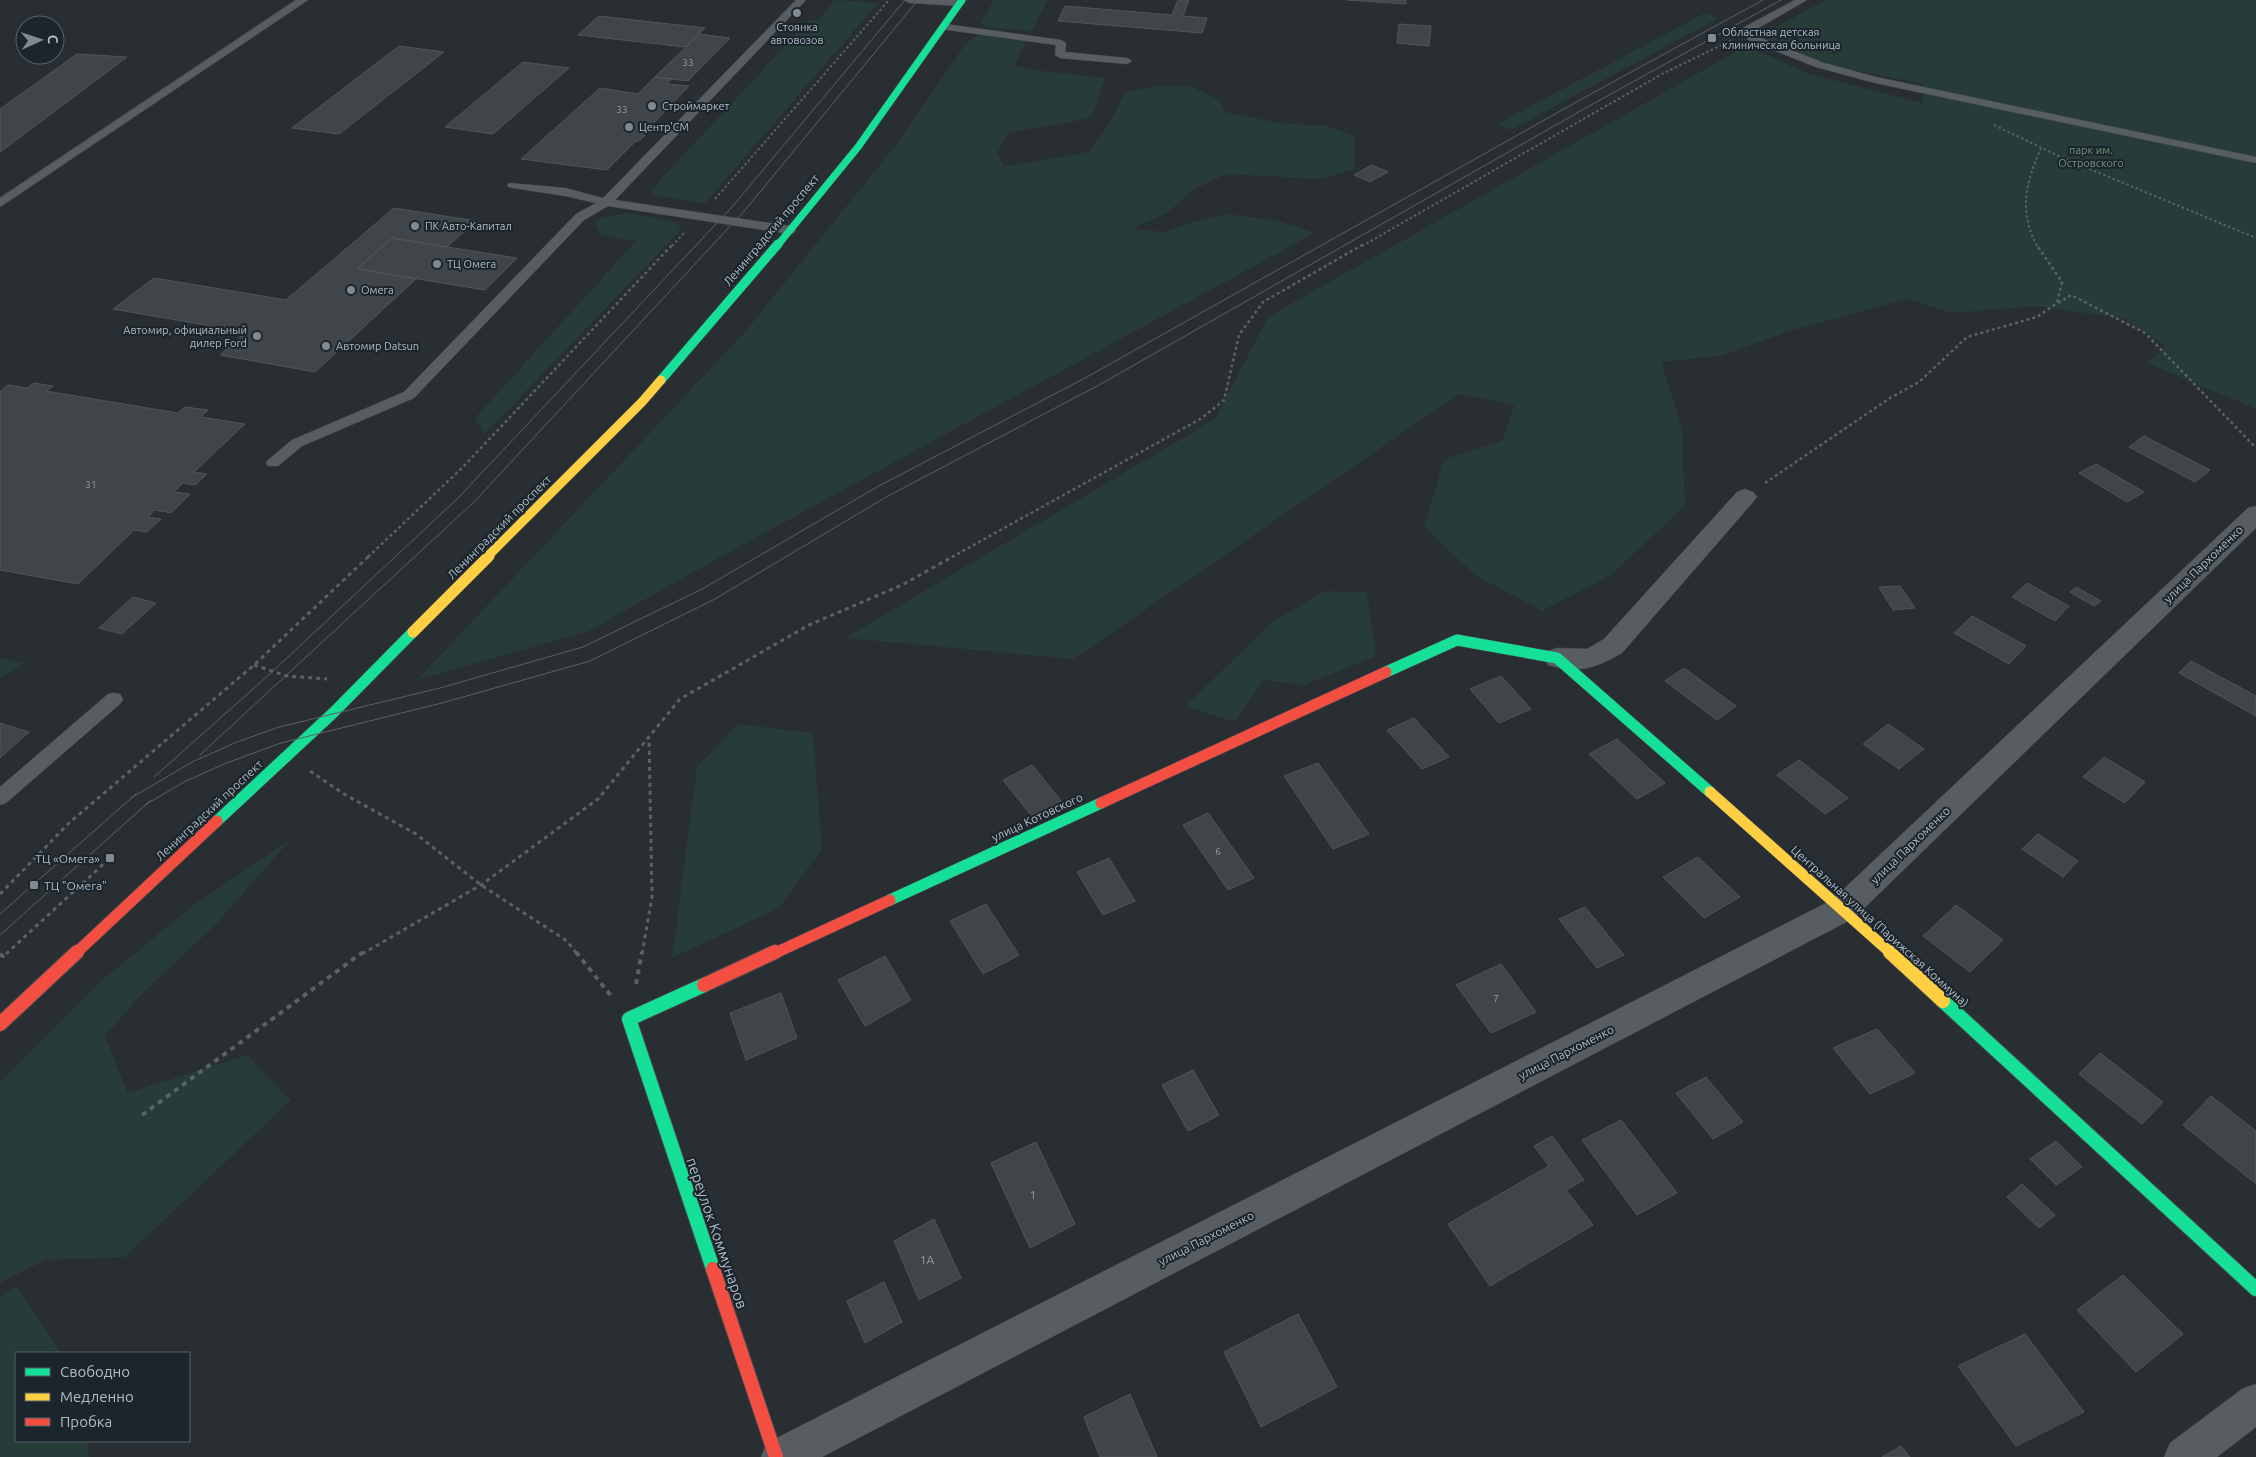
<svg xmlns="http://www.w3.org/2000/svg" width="2256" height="1457" viewBox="0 0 2256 1457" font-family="Ubuntu,sans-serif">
<rect width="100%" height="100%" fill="#282e32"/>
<path fill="#273b38" d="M835 0 878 3 705 203 654 196 651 190 809 20H818Z
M994 0H1048L1032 31 985 27 981 22Z
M1826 0H2256V409L2147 363 2166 346 2125 319 2038 306 1952 313 1907 299 1790 331 1720 356 1661 362 1682 428 1685 506 1611 575 1542 611 1475 575 1424 527 1444 459 1502 441 1514 405 1459 394 1074 659 845 638 1215 419 1268 317 1737 51 1752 49 1810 74 1922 103 1924 84 1836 67 1771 43 1763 34Z
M1705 13 1719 18 1511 130 1497 124Z
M978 35 1003 37 1026 42 1014 66 1043 71 1105 78 1092 117C1065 125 1037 126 1009 133L997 153 1005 166 1088 152 1107 127 1126 92 1156 86H1190L1220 100 1225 112 1280 123 1328 126 1354 136 1355 169 1322 179 1226 174 1195 189 1168 212 1133 229 1165 232 1195 221 1227 214 1279 221 1315 233 715 560 589 631 417 680 744 333 899 141 966 43Z
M626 213 677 222 681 230 484 435 475 418 636 241 600 235 595 224 601 218Z
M1324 591 1367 592 1376 656 1305 685 1264 680 1235 722 1185 706 1273 622Z
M0 658 26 663 0 678Z
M738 724 813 733 822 849 779 908 672 958 697 767Z
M291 839 216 924 141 995 105 1036 128 1093 247 1055 291 1100 125 1257 45 1260 0 1283V1082L102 980 195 904Z
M17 1286 61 1353H16V1441H87L89 1457H0V1297Z"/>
<path fill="#404549" stroke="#4f565a" d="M1178 0H1189L1183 16 1207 18 1202 33 1058 21 1065 6 1172 15Z
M1347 0H1406V4Z
M599 16 705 28 685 47 578 35Z
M1399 24 1431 26 1429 46 1397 43Z
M699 34 730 38 688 81 655 77Z
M399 46 444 52 339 134 292 128Z
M77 54 127 57 0 152V109Z
M523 62 569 68 493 134 445 127Z
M655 77 672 79 667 84 689 86 653 124H657L639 141H636L607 170 521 159 600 88 638 94Z
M1372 165 1388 172 1370 182 1354 175Z
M394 208 476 221 447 247 392 238 357 269 416 279 315 372 220 355 246 332 113 309 154 278 286 300Z
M392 238 447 247 517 258 485 290 357 269Z
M34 383 53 386 46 391 178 413 185 407 208 410 201 417 245 424 194 472 207 474 195 485 183 483 174 492 190 494 171 513 155 510 148 517 161 519 147 532 134 530 78 584 0 570V392L8 385 27 388Z
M2144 436 2210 470 2195 482 2129 447Z
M2096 464 2144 492 2127 502 2079 473Z
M2027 583 2069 606 2055 621 2012 597Z
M1900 586 1915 608 1893 610 1879 587Z
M2076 587 2101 601 2094 606 2070 592Z
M133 597 156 603 122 634 99 628Z
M1972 616 2026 646 2009 664 1954 633Z
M2191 661 2256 696V716L2179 673Z
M1684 668 1736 706 1717 720 1665 681Z
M1501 676 1531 709 1499 723 1470 689Z
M1414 718 1449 757 1422 769 1387 730Z
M0 723 29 732 0 758Z
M1888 724 1924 749 1899 769 1863 744Z
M1617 739 1665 783 1637 799 1589 754Z
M2104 757 2145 782 2125 803 2083 777Z
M1799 760 1848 798 1825 814 1777 775Z
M1318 763 1369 834 1333 849 1284 776Z
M1032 765 1062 802 1033 818 1003 780Z
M1208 813 1254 878 1228 890 1183 825Z
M2038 834 2078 861 2063 877 2022 849Z
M1698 857 1740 897 1704 918 1663 877Z
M1109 858 1135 901 1103 915 1077 872Z
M986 904 1019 955 983 974 950 921Z
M1956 905 2003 940 1970 972 1923 936Z
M1585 907 1624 955 1597 968 1559 919Z
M885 956 911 1000 865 1026 838 980Z
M1501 964 1536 1012 1491 1033 1456 985Z
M781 993 797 1038 746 1060 730 1013Z
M1877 1029 1915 1073 1870 1094 1833 1048Z
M2100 1053 2163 1102 2142 1124 2079 1074Z
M1193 1070 1219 1115 1188 1131 1162 1085Z
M1706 1077 1743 1122 1713 1139 1676 1093Z
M2211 1096 2256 1131V1184L2183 1125Z
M1621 1120 1677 1193 1637 1215 1582 1140Z
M1552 1136 1584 1180 1566 1190 1593 1225 1490 1286 1448 1224 1549 1166 1534 1146Z
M2056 1141 2082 1167 2056 1185 2030 1159Z
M1036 1142 1075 1224 1030 1248 991 1163Z
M2022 1184 2055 1215 2039 1228 2007 1197Z
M934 1219 961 1278 919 1300 894 1241Z
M2123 1275 2183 1334 2136 1372 2077 1310Z
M884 1282 902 1322 865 1343 847 1301Z
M1298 1314 1337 1387 1261 1427 1224 1352Z
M2025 1334 2084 1412 2016 1446 1958 1366Z
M1130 1394 1157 1457H1100L1084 1417Z
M1901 1446 1910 1457H1882Z"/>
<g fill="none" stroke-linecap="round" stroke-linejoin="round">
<defs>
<path id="lane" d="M296 0H308L0 207V198Z
M796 0H806L615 200 790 226 796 230 794 233 790 234 608 206 584 220 414 398 302 446 278 466H268L266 463 268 460 292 440 404 392 576 214 596 203 565 196 513 188 509 187 507 185 509 183 565 188 603 198Z
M904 0H959L965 3 960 6 909 3Z
M1795 0H1807L1753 31 1756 36 1824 63 1876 77 2256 157V163L1875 83 1816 67 1748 40 1742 30 1743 28Z
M945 24 1061 40 1066 43 1065 52 1127 58 1132 61 1127 64 1060 58 1055 55 1056 45 941 29 940 27Z
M114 693 120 694 123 699 120 704 6 803 0 805V787L108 694Z"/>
<path id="street" d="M1745 489 1753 492 1757 497 1753 502 1622 653C1596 668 1579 674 1548 665L1544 658 1548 651 1557 648 1587 649 1604 639 1737 492Z
M2256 506V528L1854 918 822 1457H761L767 1443 1832 900 2248 508Z
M2256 1384V1427L2217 1457H2164L2170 1443 2242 1389Z"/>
<path id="fast-far3" d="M777 246 858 147 962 0"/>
<path id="fast-far2" d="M661 380 778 244"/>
<path id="fast-far1" d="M1386 672 1457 640 1557 658 1710 792
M217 821 333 713 413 632
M890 900 1101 803"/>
<path id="fast" d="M704 985 629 1019 713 1269
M1943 1001 2256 1289"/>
<path id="slow-far2" d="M487 557 642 402 661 380"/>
<path id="slow-far1" d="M413 632 489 556
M1710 792 1892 954"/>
<path id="slow" d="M1890 952 1943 1001"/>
<path id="jam-far1" d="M1101 803 1386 672
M75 954 217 821
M773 954 890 900"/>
<path id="jam" d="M704 985 775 952
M0 1024 77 952
M713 1269 776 1457"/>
</defs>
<use href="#lane" stroke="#464a4d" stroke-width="1"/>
<use href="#street" stroke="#464a4d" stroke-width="1"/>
<use href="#fast-far3" stroke="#464a4d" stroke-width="8"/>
<use href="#fast-far2" stroke="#464a4d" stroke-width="10"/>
<use href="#fast-far1" stroke="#464a4d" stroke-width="12"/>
<use href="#fast" stroke="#464a4d" stroke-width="16"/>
<use href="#slow-far2" stroke="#464a4d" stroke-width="10"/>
<use href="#slow-far1" stroke="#464a4d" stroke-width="12"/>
<use href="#slow" stroke="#464a4d" stroke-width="16"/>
<use href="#jam-far1" stroke="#464a4d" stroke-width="12"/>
<use href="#jam" stroke="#464a4d" stroke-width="16"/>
<path stroke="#5b6165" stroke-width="2" stroke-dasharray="2.5 2.5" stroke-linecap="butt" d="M1994 125 2061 157 2256 238
M715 199 889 0
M672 246 684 233
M1362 246 1662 74 1732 40
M2037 246C2018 210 2026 183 2041 148"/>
<path stroke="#5b6165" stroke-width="2.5" stroke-dasharray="3 3" stroke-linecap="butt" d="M2058 303 2071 295 2145 333 2256 448
M1765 483 1890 398 1919 382 1967 337 2037 317 2057 303 2062 282 2036 244
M368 557 463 467 673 244
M952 557 1202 418 1224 400 1239 335 1263 302 1364 244"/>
<path stroke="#5b6165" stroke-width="3" stroke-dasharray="4 4" stroke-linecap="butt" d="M254 665 287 676 327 679
M310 771 344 794 416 834 481 885 567 941 577 954
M0 894 69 823 254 665 369 556
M6 954 110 858
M362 954 481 885 598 799 680 699 809 625 902 585 954 556
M642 954 652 897 649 737"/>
<path stroke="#5b6165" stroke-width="4" stroke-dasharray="5 5" stroke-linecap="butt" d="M576 952 612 997
M0 954 3 956 7 952
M636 984 642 952
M142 1115 363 952"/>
<use href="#lane" fill="#575d61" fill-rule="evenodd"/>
<use href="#street" fill="#575d61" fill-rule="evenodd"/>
<use href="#fast-far3" stroke="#16e098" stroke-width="7"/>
<use href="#fast-far2" stroke="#16e098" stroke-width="9"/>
<use href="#fast-far1" stroke="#16e098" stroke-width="11"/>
<use href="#fast" stroke="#16e098" stroke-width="14"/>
<use href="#slow-far2" stroke="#ffcf43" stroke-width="9"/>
<use href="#slow-far1" stroke="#ffcf43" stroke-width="11"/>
<use href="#slow" stroke="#ffcf43" stroke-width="14"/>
<use href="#jam-far1" stroke="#f24e42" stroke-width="11"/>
<use href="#jam" stroke="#f24e42" stroke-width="14"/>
<path stroke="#5b6065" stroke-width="1" d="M200 755 474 502 746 209 918 0
M154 777 272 672 458 498 732 207 905 0
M131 798 192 762 237 742 279 727 440 688 583 647 704 588 877 487 1087 377 1580 100 1763 0
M145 805 184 782 224 764 281 743 442 703 590 661 715 599 888 496 1099 385 1591 105 1781 0
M0 914 136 794
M0 935 151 800"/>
</g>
<g fill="#818a91" stroke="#1b252d" stroke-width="2">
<circle cx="797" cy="13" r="5"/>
<rect x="1707" y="33" width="10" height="10" rx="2.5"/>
<circle cx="652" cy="106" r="5"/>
<circle cx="629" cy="127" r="5"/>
<circle cx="415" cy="226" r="5"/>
<circle cx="437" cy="264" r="5"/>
<circle cx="351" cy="290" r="5"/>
<circle cx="257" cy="336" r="5"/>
<circle cx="326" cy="346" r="5"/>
<rect x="105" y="853" width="10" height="10" rx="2.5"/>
<rect x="29" y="880" width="10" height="10" rx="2.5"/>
</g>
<g text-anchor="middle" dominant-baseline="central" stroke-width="4" stroke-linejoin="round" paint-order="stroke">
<g font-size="10" fill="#959ea5">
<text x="688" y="62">33</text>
<text x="622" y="109">33</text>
<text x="91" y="484">31</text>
<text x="1218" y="851">6</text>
<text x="1496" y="998">7</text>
</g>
<g font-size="11" fill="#b1bcc4" stroke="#1b252d" text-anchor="start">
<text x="797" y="27" text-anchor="middle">Стоянка<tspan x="797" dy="13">автовозов</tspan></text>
<text x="1722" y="32">Областная детская<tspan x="1722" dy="13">клиническая больница</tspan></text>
<text x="662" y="106">Строймаркет</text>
<text x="639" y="127">Центр'СМ</text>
<text x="425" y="226">ПК Авто-Капитал</text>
<text x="447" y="264">ТЦ Омега</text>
<text x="361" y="290">Омега</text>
<text x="247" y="330" text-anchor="end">Автомир, официальный<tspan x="247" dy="13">дилер Ford</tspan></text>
<text x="336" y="346">Автомир Datsun</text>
</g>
<g font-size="11" fill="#719873" stroke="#1b252d">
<text x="2091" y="150">парк им.<tspan x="2091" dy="13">Островского</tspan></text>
</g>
<g font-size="12" fill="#b1bcc4" stroke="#1b252d">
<text transform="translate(771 230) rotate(-50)">Ленинградский проспект</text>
<text transform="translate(499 527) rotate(-45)">Ленинградский проспект</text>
<text transform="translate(2203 564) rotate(-44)">улица Пархоменко</text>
<text transform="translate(209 810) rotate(-43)">Ленинградский проспект</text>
<text transform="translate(1037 817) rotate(-25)">улица Котовского</text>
<text transform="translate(1910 845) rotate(-44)">улица Пархоменко</text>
<text transform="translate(1880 926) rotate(42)">Центральная улица (Парижская Коммуна)</text>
<text transform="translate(1566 1052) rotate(-27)">улица Пархоменко</text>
<text transform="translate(1206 1238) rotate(-27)">улица Пархоменко</text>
</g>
<g font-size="12" fill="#b1bcc4" stroke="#1b252d" text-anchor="end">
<text x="100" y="858">ТЦ «Омега»</text>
<text x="44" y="885" text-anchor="start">ТЦ "Омега"</text>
</g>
<g font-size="12" fill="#959ea5">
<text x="1033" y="1194">1</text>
<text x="927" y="1259">1А</text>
</g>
<g font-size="15" fill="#b1bcc4" stroke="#1b252d">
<text transform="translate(717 1233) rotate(71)">переулок Коммунаров</text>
</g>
</g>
<rect x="15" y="1352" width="175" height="90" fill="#1b252d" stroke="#576169"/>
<rect x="25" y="1368" width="25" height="8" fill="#16e098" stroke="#576169"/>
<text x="60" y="1377" font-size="15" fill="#b1bcc4">Свободно</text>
<rect x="25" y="1393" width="25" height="8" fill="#ffcf43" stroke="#576169"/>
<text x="60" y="1402" font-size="15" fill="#b1bcc4">Медленно</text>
<rect x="25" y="1418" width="25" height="8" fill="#f24e42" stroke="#576169"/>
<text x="60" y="1427" font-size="15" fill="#b1bcc4">Пробка</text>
<g transform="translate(40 40) rotate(87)"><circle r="24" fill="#1b252d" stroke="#576169"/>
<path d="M0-4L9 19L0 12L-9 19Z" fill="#818a91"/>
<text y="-8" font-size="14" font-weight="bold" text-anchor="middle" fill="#b1bcc4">С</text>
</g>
</svg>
